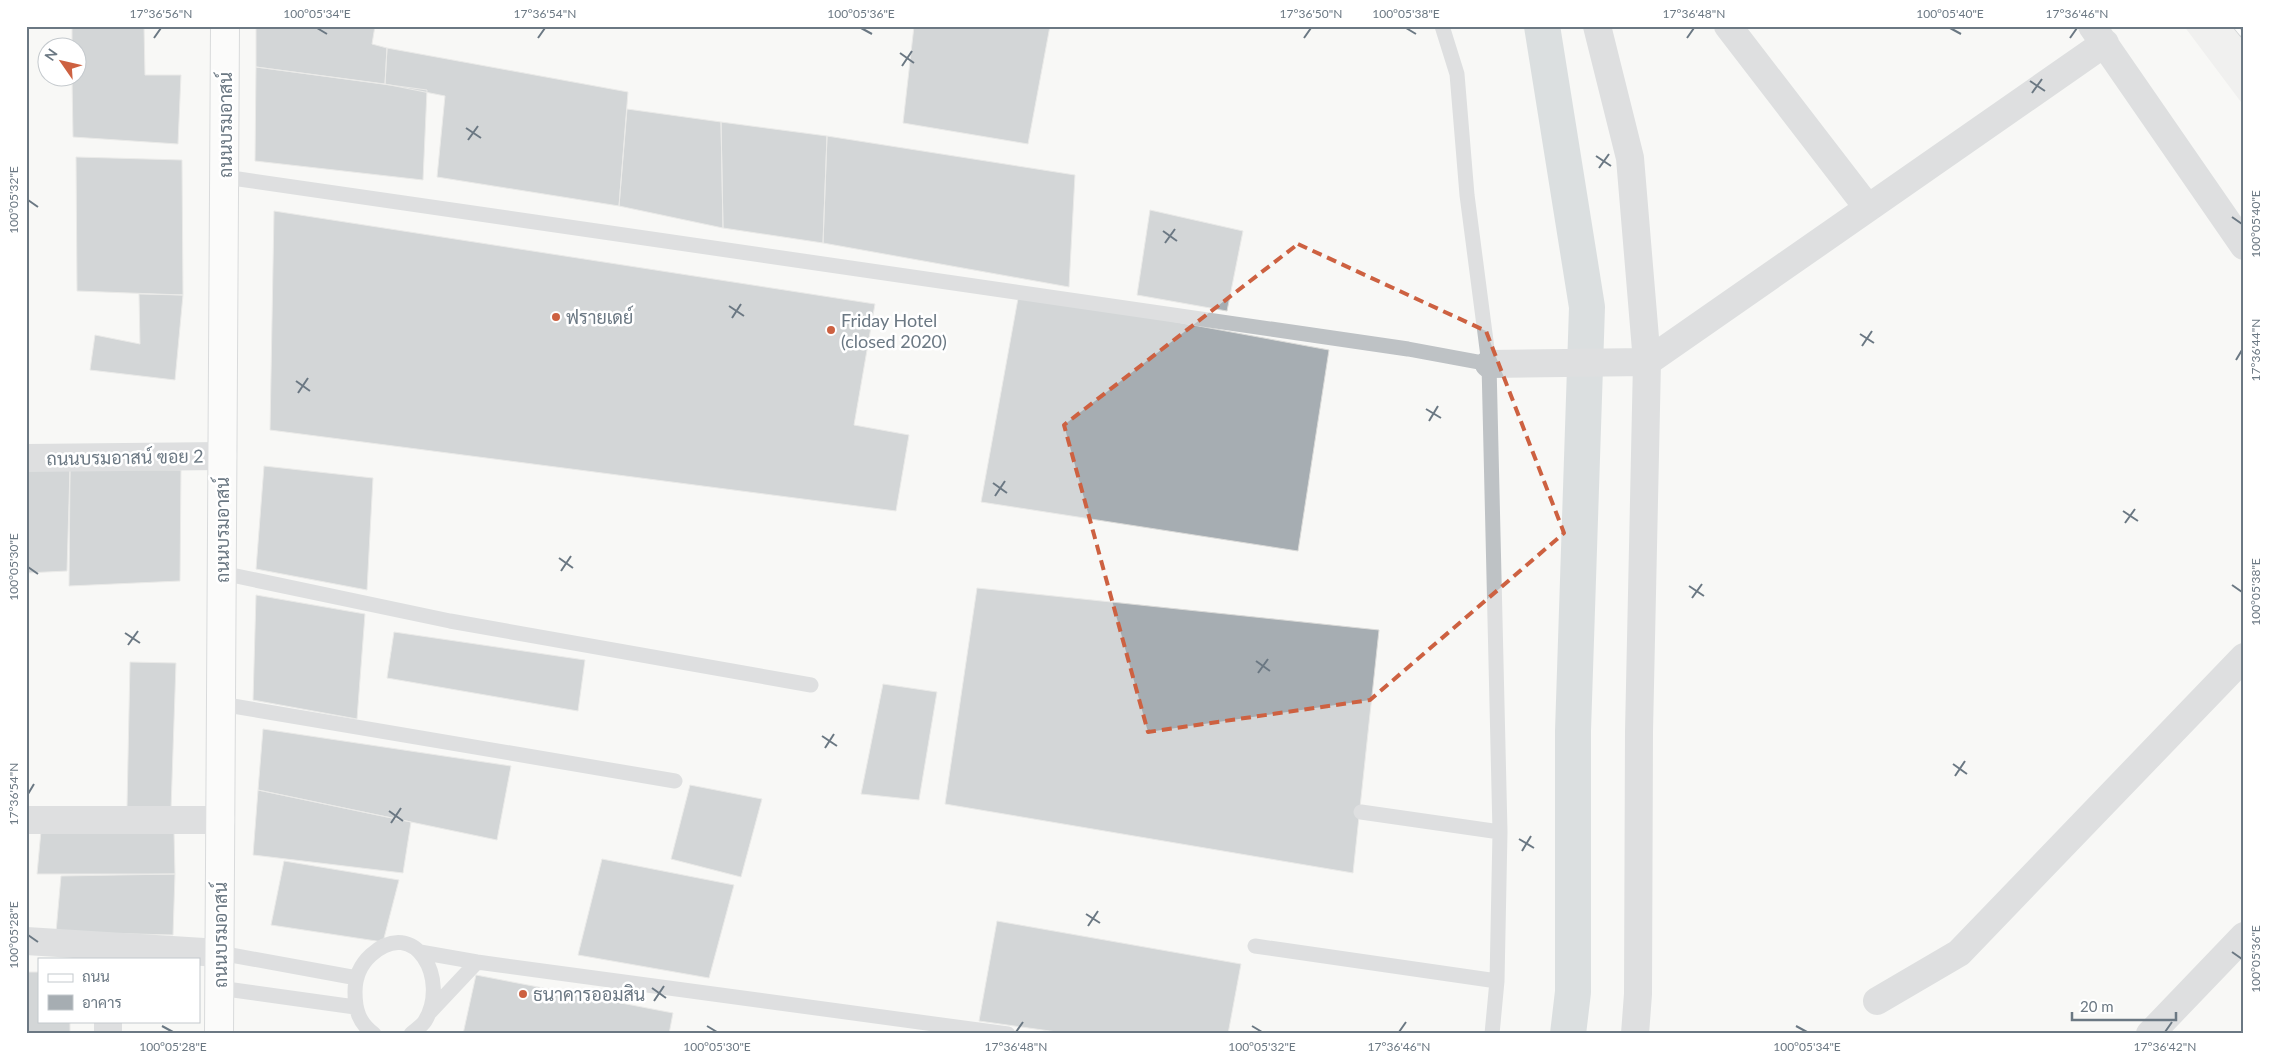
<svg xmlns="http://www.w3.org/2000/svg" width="2270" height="1060" viewBox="0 0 2270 1060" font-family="Lato,Sarabun,sans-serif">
<rect width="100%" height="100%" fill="#f8f8f6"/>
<path fill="#e6e7e6" d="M2184 26H2244V106Z"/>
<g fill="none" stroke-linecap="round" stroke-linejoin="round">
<path stroke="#b9c2c6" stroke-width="36" d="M1542 26 1587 307 1573 731V992L1568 1034"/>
</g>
<path fill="#a6adb2" stroke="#dadad8" d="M72 26H144L145 75H181L178 144 73 137 72 78H78V48H72Z
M256 26H375L372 44 387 48 385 84 256 67Z
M914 26H1050L1028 144 903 123Z
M387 48 628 92 619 206 437 177 445 96 385 84Z
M256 67 427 90 423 180 255 161Z
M627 109 721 122 723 228 619 206Z
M721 122 827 136 823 243 723 228Z
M827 136 1075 175 1069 287 823 243Z
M76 157 182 160 183 295 77 291Z
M1150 210 1243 231 1227 311 1137 295Z
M274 211 875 304 854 425 909 435 896 511 270 430Z
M1019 293 1329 350 1298 551 981 502Z
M139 294 183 295 175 380 90 370 95 335 140 344Z
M264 466 373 478 367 590 256 569Z
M70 469 67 571 26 573V470Z
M70 469 181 470 180 581 69 586Z
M977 588 1379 630 1353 873 945 804Z
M256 595 365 614 357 719 253 700Z
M394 632 585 660 578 711 387 678Z
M130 662 176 663 171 810 127 807Z
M883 684 937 692 919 800 861 794Z
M263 729 511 766 497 840 258 790Z
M690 785 762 799 741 877 671 859Z
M258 790 411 822 403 873 253 855Z
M41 831H174L175 874H37Z
M602 859 734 885 709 978 578 955Z
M284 861 399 880 383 942 271 925Z
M175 874 173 935 56 932 61 876Z
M997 921 1241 964 1228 1034H1071L979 1021Z
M26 972H39V1021H70V1034H26Z
M476 975 673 1013 669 1034H463Z"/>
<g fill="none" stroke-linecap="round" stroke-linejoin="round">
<defs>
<path id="secondary" d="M219 1034 225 26"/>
</defs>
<use href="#secondary" stroke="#b3b7bb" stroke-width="30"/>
<path stroke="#bec2c5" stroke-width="15" d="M1442 26 1457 74 1467 195 1489 364 1500 832 1497 981 1492 1034
M225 177 1408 349 1489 364
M222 573 450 621 811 685
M221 704 675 781
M1361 812 1500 832
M1255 946 1497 981
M420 952 477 962 1008 1034
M220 953 357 978
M219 988 355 1007
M430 1012 477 962
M374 1034C359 1023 355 1010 355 992 355 977 360 965 371 955 415 915 450 980 425 1021 422 1026 415 1030 411 1034"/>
<path stroke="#bec2c5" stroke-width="28" d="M1597 26 1630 158 1647 362 1639 732 1638 994 1635 1034
M1728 26 1868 208
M2092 26 2244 246
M1489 364 1647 362 2105 43
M26 458 223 456
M26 820H221
M26 941 220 953
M1877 1001 1959 953 2244 657
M108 1034V1021
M2150 1034 2244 936"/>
<use href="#secondary" stroke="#fff" stroke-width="28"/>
<defs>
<path id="rail" d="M2235 26 2244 37"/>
</defs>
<use href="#rail" stroke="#a0a6ab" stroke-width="5.5"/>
<use href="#rail" stroke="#fff" stroke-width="4" stroke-dasharray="11" stroke-linecap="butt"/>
</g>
<path d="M0 0H2270V1060H0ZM1298 244 1486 331 1564 533 1370 700 1148 732 1064 425Z" fill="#f8f8f6" fill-opacity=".55" fill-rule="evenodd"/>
<path fill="none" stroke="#cd6141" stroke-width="4" stroke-dasharray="10 6" stroke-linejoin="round" d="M1298 244 1486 331 1564 533 1370 700 1148 732 1064 425Z"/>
<path fill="none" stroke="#6b7883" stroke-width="2" d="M317 28 327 34M861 28 872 34M1406 28 1416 34M1950 28 1961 34M154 38 161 28M538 38 545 28M1304 38 1311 28M1687 38 1694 28M2070 38 2077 28M900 53 914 63M902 66 912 51M2030 81 2045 91M2032 93 2042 79M466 128 481 138M468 140 478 126M1596 156 1611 166M1599 168 1609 154M28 200 38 207M2232 217 2242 224M1163 231 1177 241M1165 243 1175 229M729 306 744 316M732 318 741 304M1860 334 1874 343M1862 346 1872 331M2236 360 2242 350M296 381 310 391M298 393 308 378M1426 409 1441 418M1429 421 1438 406M993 483 1007 493M995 496 1005 481M2123 511 2138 521M2125 523 2135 509M559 558 573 568M28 567 38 574M561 571 571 556M2232 585 2242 592M1689 586 1704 596M1692 598 1702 584M125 633 140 643M128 645 138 631M1256 661 1270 671M1258 673 1268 659M822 736 837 746M825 748 834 734M1953 764 1967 774M1955 776 1965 761M28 794 34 784M389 811 403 821M391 823 401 808M1519 839 1534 848M1522 851 1531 836M1086 914 1100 923M1088 926 1098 911M28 935 38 942M2232 952 2242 959M652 988 666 998M654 1001 664 986M162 1026 173 1032M707 1026 717 1032M1252 1026 1262 1032M1796 1026 1807 1032M1016 1032 1023 1022M1399 1032 1406 1022M2165 1032 2172 1022"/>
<g fill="#cd6141" stroke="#fff" stroke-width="2">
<circle cx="556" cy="317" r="5"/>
<circle cx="831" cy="330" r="5"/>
<circle cx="523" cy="994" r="5"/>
</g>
<g text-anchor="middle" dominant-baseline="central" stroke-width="5" stroke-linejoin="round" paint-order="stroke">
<g font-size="18" fill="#6b7883" stroke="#fff">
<text transform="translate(225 125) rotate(-90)">ถนนบรมอาสน์</text>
<text transform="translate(125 457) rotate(-1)">ถนนบรมอาสน์ ฃอย 2</text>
<text transform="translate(222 530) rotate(-90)">ถนนบรมอาสน์</text>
<text transform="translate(220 935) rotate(-90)">ถนนบรมอาสน์</text>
</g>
<g font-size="18" fill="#6b7883" stroke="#fff" text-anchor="start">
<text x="566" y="317">ฟรายเดย์</text>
<text x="841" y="320">Friday Hotel<tspan x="841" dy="21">(closed 2020)</tspan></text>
<text x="533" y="994">ธนาคารออมสิน</text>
</g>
</g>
<rect width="2270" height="1060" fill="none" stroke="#ffffff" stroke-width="55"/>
<rect x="38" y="958" width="162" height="65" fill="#ffffff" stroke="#c4c9cd"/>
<rect x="48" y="974" width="25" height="8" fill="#ffffff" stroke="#c4c9cd"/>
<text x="82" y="982" font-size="15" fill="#6b7883">ถนน</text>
<rect x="48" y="995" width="25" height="15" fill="#a6adb2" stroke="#c4c9cd"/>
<text x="82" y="1008" font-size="15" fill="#6b7883">อาคาร</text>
<g transform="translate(62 62) rotate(304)"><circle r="24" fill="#ffffff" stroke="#c4c9cd"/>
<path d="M0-4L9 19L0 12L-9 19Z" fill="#cd6141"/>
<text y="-8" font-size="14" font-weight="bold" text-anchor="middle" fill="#6b7883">N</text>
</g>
<path d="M2072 1012v8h104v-8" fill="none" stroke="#6b7883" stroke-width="2.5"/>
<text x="2080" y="1012" font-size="15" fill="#6b7883" stroke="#ffffff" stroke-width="4" paint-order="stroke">20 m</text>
<rect x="28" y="28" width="2214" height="1004" fill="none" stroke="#6b7883" stroke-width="2"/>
<g font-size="12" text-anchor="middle" fill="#6b7883">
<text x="161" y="18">17°36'56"N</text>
<text x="317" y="18">100°05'34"E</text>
<text x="545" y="18">17°36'54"N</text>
<text x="861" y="18">100°05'36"E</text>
<text x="1311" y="18">17°36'50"N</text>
<text x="1406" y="18">100°05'38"E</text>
<text x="1694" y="18">17°36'48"N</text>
<text x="1950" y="18">100°05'40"E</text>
<text x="2077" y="18">17°36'46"N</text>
<text transform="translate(14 200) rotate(-90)" y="4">100°05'32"E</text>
<text transform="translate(2256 224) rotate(-90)" y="4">100°05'40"E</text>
<text transform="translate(2256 350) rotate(-90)" y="4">17°36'44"N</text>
<text transform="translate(14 567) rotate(-90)" y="4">100°05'30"E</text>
<text transform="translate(2256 592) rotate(-90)" y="4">100°05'38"E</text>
<text transform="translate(14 794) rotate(-90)" y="4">17°36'54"N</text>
<text transform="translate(14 935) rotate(-90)" y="4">100°05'28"E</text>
<text transform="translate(2256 959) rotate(-90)" y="4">100°05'36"E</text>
<text x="173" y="1051">100°05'28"E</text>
<text x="717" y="1051">100°05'30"E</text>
<text x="1016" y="1051">17°36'48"N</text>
<text x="1262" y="1051">100°05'32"E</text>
<text x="1399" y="1051">17°36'46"N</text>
<text x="1807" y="1051">100°05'34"E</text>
<text x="2165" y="1051">17°36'42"N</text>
</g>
</svg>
